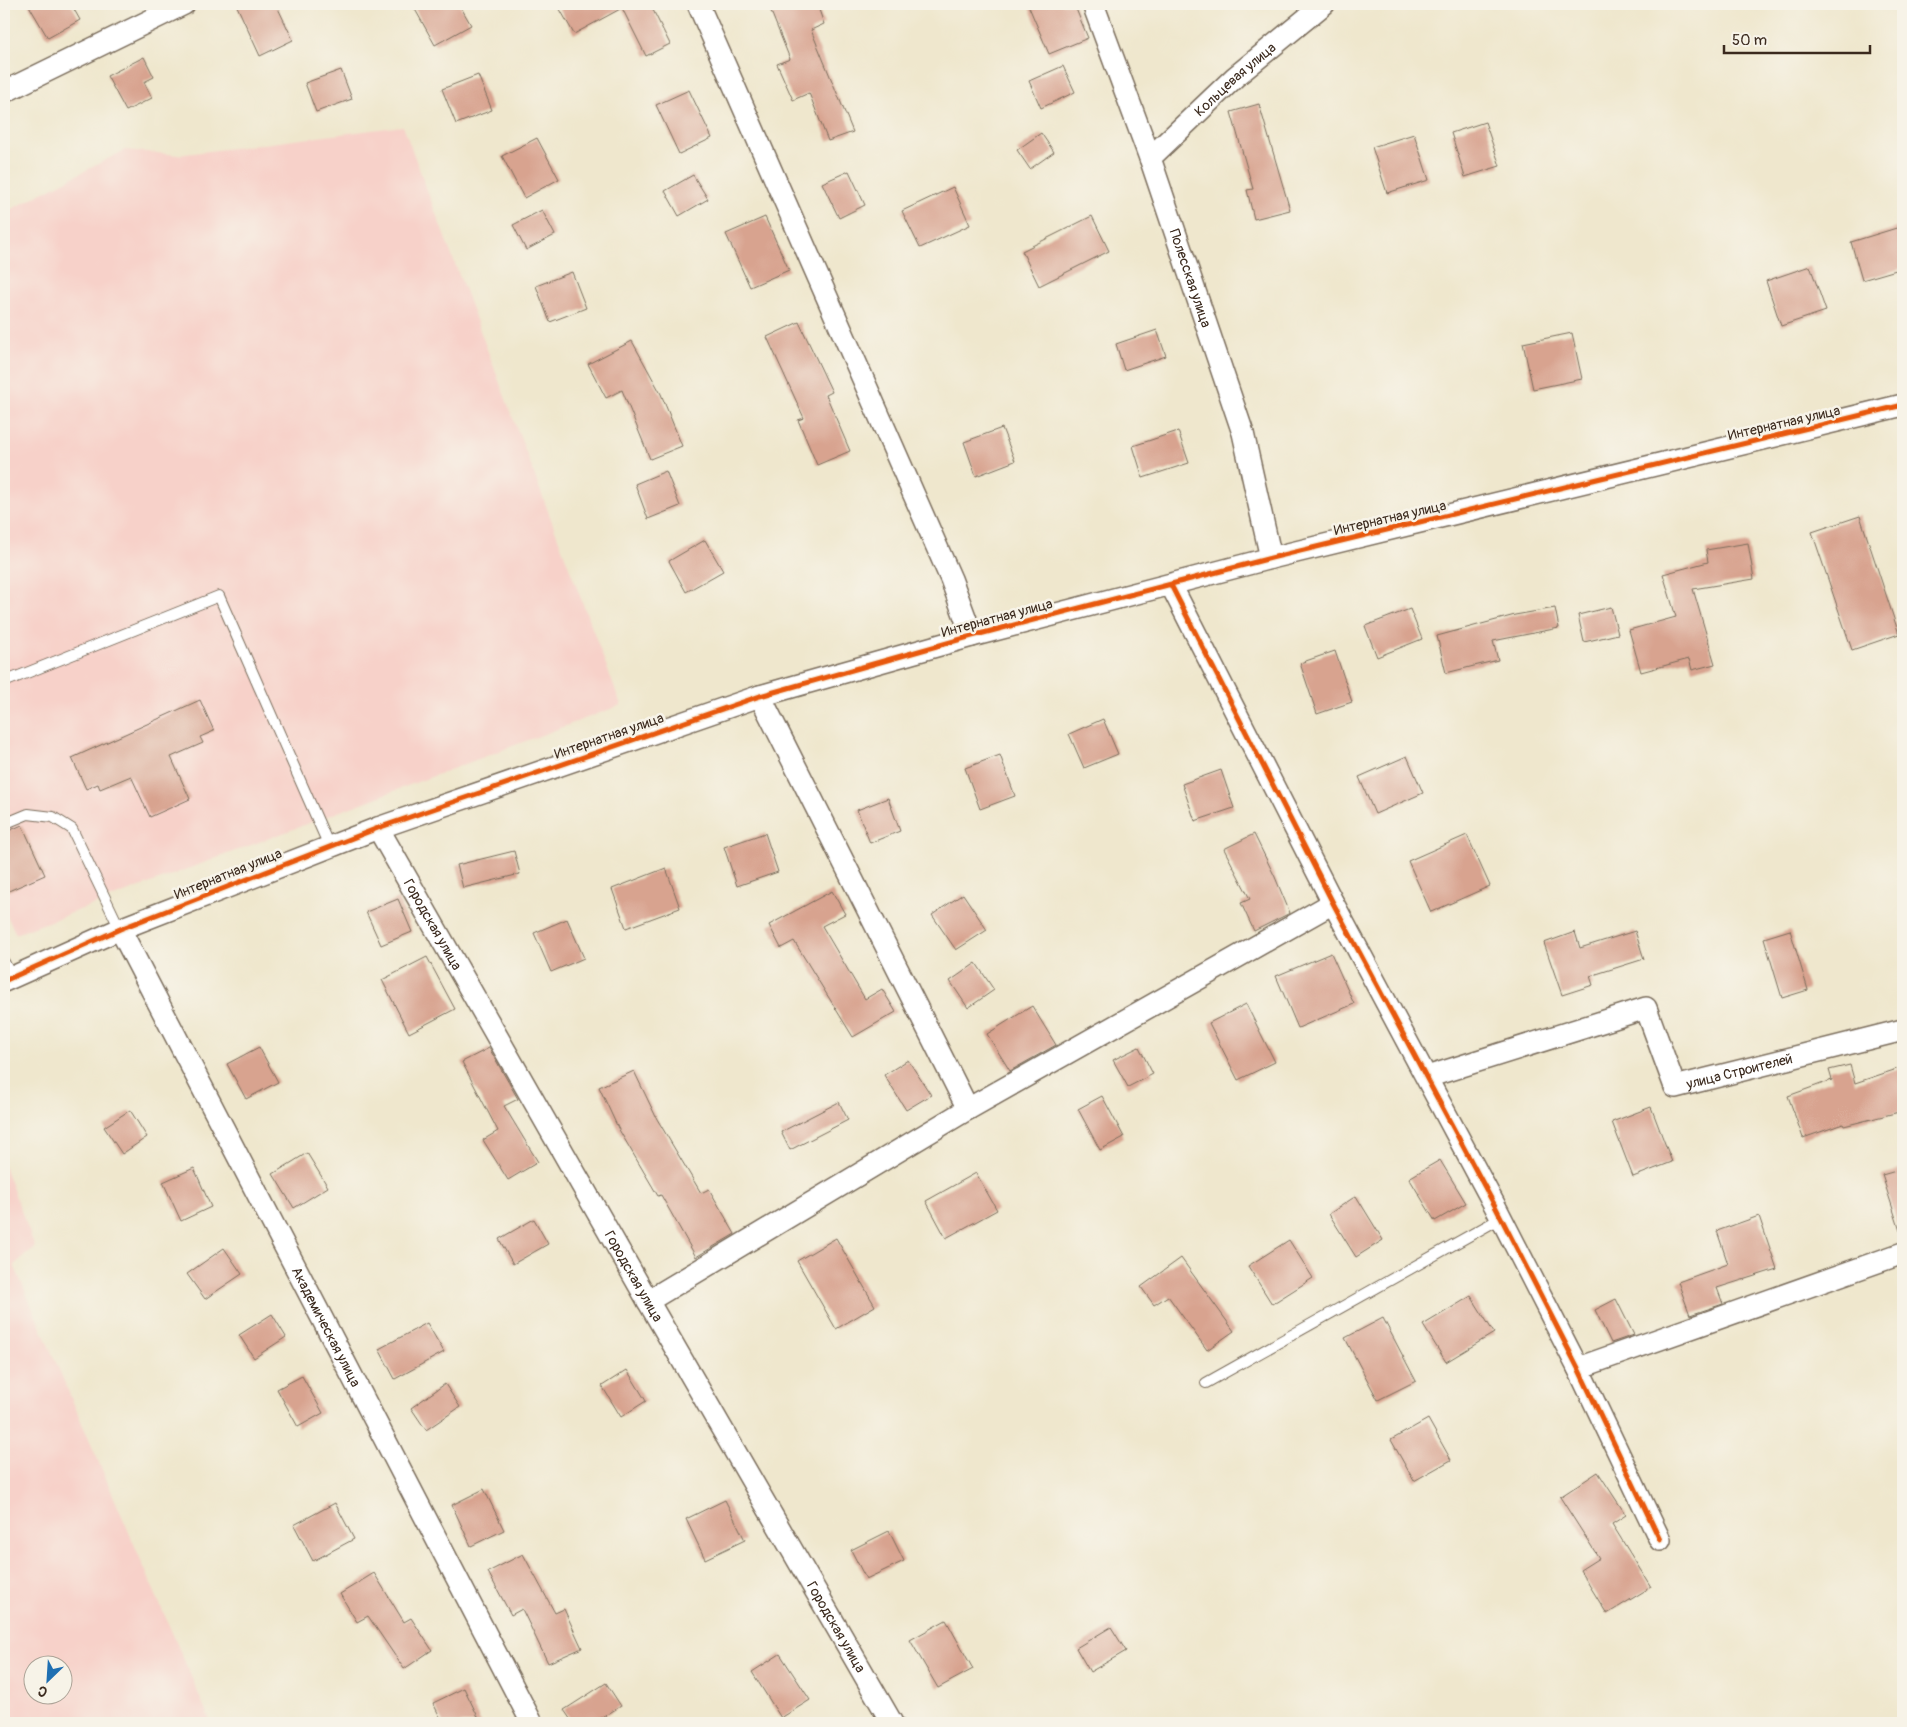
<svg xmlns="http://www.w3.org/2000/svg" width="1907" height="1727" viewBox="0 0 1907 1727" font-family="Pangolin,sans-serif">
<rect width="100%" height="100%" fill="#f7f3e8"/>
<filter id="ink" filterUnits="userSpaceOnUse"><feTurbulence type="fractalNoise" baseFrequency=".02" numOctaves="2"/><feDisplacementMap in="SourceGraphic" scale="10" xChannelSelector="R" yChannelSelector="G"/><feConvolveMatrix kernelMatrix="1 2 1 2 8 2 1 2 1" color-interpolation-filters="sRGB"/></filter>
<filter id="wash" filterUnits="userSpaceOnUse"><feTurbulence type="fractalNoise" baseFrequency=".0096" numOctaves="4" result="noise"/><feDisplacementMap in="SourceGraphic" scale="20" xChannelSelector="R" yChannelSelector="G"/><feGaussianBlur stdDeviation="1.12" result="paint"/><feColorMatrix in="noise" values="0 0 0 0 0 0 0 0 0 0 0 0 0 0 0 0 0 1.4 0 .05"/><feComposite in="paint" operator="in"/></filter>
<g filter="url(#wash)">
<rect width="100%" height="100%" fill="#efe7cd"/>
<path fill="#f7d1c9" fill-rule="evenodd" d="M403 126 621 705 16 934 4 910V213L125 150 178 155Z
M4 1166 35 1247 14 1265 211 1723H4ZM32 1664H62V1694H32Z"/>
<g id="blocks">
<path fill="#d8a38f" d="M28 4H71L80 20 48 38Z
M236 4H276L293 40 260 56Z
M412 4H459L471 25 435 45Z
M557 4H650L670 44 646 56 622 8 574 34Z
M768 4H817L824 24 811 30 853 132 828 141 809 93 793 100 777 64 790 59Z
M1037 4H1074L1088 38 1049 54 1029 7Z
M144 57 154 77 144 82 152 98 126 111 107 76Z
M1063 66 1075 92 1041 108 1029 81Z
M341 70 352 99 316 112 305 83Z
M478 75 492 110 456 124 442 89Z
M689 90 712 138 679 154 656 105Z
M1259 104 1290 210 1254 219 1247 190 1253 189 1231 112Z
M1485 122 1500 166 1465 177 1451 133Z
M1041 133 1054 152 1030 169 1017 150Z
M1414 134 1429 180 1387 193 1372 147Z
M537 138 559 179 524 198 502 156Z
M849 171 865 205 839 218 822 183Z
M693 175 708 199 679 216 665 191Z
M953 187 970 225 920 248 902 211Z
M542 210 555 235 526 250 513 225Z
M1092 216 1109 251 1039 286 1022 251Z
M765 217 789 270 750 287 726 234Z
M1903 226V268L1862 280 1851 242Z
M1810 266 1826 311 1781 326 1766 281Z
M572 272 586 308 550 322 536 286Z
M799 322 832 392 826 395 850 451 817 465 798 420 804 418 767 337Z
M1157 330 1166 356 1124 370 1116 344Z
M1572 333 1582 379 1533 389 1523 343Z
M632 341 661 394 682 446 650 459 622 390 606 398 588 364Z
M1002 428 1015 461 976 476 964 442Z
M1178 431 1189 463 1143 478 1133 446Z
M666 471 680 506 648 519 635 484Z
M1860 516 1899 634 1852 650 1812 532Z
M705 540 723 571 686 592 669 561Z
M1748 543 1754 579 1693 589 1715 664 1692 670 1689 659 1641 672 1629 630 1676 617 1663 574 1708 562 1706 550Z
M1611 607 1618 634 1584 642 1578 615Z
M1555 608 1559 628 1493 641 1498 660 1446 673 1437 636 1515 615Z
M1410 609 1422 639 1377 657 1365 626Z
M1335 651 1352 702 1317 714 1300 663Z
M200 700 214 731 200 737 203 743 171 757 190 799 150 817 131 776 100 789 98 784 86 789 72 758Z
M1103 719 1118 754 1084 768 1069 734Z
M1000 755 1015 796 980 809 965 768Z
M1407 756 1423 793 1375 814 1359 777Z
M1221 770 1234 808 1195 821 1182 784Z
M888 798 900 831 870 843 857 810Z
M22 825 45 875 4 893V833Z
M765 833 778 872 737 886 724 847Z
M1254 834 1275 877 1290 913 1254 931 1241 903 1250 899 1224 849Z
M1467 835 1490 886 1431 912 1408 861Z
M514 851 520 874 463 888 457 865Z
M666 868 680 908 626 928 612 889Z
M832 891 845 914 822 926 865 999 882 989 896 1012 853 1037 794 941 781 948 769 925Z
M963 894 987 930 956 950 932 915Z
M398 899 412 932 381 945 366 912Z
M567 919 584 958 551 972 534 933Z
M1790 930 1808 990 1782 998 1764 938Z
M1635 931 1644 959 1590 976 1593 985 1562 995 1544 943 1575 932 1580 948Z
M1331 953 1354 1004 1298 1028 1276 976Z
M427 957 455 1009 409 1033 382 980Z
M976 963 994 990 968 1008 950 981Z
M1246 1004 1275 1062 1238 1080 1209 1023Z
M1032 1006 1056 1045 1010 1071 987 1034Z
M259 1047 278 1082 246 1099 227 1064Z
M1139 1047 1153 1074 1128 1087 1113 1060Z
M489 1048 518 1099 504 1106 538 1162 508 1180 483 1140 498 1131 462 1062Z
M908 1060 931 1095 906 1110 884 1075Z
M1850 1065 1855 1083 1903 1067V1111L1844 1126 1843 1124 1803 1138 1788 1096 1832 1080 1829 1070Z
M634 1071 657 1119 701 1193 709 1189 735 1234 696 1257 661 1195 658 1196 618 1128 599 1087Z
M1102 1096 1124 1137 1100 1150 1078 1109Z
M839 1102 848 1120 790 1150 781 1132Z
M1651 1107 1672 1162 1633 1177 1612 1122Z
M130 1110 147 1137 122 1154 104 1127Z
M307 1153 328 1187 294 1208 273 1174Z
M1440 1160 1466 1203 1435 1221 1409 1178Z
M194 1168 211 1207 181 1221 163 1182Z
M1903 1169V1230L1900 1231 1882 1175Z
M976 1173 997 1210 946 1238 926 1201Z
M1356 1196 1383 1240 1356 1257 1329 1214Z
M1759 1216 1777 1269 1717 1288 1723 1304 1690 1315 1678 1282 1728 1264 1717 1231Z
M534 1219 548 1244 513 1264 499 1239Z
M836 1238 875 1306 836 1329 797 1261Z
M1289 1240 1313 1278 1272 1304 1248 1266Z
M224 1248 242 1274 205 1299 187 1274Z
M1181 1258 1234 1331 1207 1350 1168 1296 1154 1305 1141 1287Z
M1471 1296 1494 1333 1446 1362 1423 1325Z
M1616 1299 1634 1335 1611 1343 1595 1310Z
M272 1314 286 1337 254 1358 239 1335Z
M1383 1318 1416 1381 1378 1400 1345 1338Z
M427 1323 444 1352 395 1379 379 1349Z
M627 1370 646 1401 621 1417 602 1386Z
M302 1376 323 1413 298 1427 277 1389Z
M445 1384 460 1407 426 1430 411 1408Z
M1428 1419 1451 1460 1414 1481 1391 1440Z
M1598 1472 1626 1515 1612 1524 1651 1587 1607 1614 1580 1570 1599 1558 1560 1497Z
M484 1489 504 1530 471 1546 452 1505Z
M725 1500 745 1540 705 1559 686 1519Z
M335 1503 354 1539 313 1561 294 1525Z
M889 1531 904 1561 866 1579 851 1550Z
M523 1554 555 1613 564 1609 582 1648 548 1663 522 1609 511 1615 488 1572Z
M374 1573 404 1622 411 1618 432 1650 404 1669 368 1616 357 1622 340 1594Z
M946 1620 973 1669 938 1688 910 1640Z
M1111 1627 1126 1651 1090 1672 1076 1648Z
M780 1654 810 1700 781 1718 752 1672Z
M606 1683 621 1706 593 1723H573L564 1710Z
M464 1688 481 1723H443L433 1703Z"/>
</g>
</g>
<g filter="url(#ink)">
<use href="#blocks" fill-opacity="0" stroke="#7a6c5b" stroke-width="1"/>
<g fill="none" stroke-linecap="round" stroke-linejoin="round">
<defs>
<path id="lane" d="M4 682 219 596 329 846
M4 824 28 814 53 817 72 829 120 929
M4 962 12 977
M1206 1383 1501 1218"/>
<g id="street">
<path d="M698 4 951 579 972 636"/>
<path id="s1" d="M1093 4 1150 158 1243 433 1271 558"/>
<path d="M4 92 184 4"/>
<path id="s2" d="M1150 158 1235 77 1324 4"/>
<path d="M1171 585 1333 903 1495 1206 1578 1368 1660 1540"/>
<path d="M760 696 968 1109"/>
<path id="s3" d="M378 828 648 1301 892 1723"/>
<path id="s4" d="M120 929 532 1723"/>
<path d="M4 981 120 929 378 828 760 696 972 636 1271 558 1903 405"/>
<path id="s5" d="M1427 1077 1646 1008 1675 1087 1903 1030"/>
<path d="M648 1301 968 1109 1333 903"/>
<path d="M1578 1368 1903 1253"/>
</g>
</defs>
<use href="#lane" stroke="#7a6c5b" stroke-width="12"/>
<use href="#street" stroke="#7a6c5b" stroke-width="24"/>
<use href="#lane" stroke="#fff" stroke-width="10"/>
<use href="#street" stroke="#fff" stroke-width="21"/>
<defs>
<path id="cycleway" d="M1171 585 1333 903 1495 1206 1578 1368 1660 1540
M4 981 120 929 378 828 760 696 972 636 1271 558 1903 405"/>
</defs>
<use href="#cycleway" stroke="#f7f3e8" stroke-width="8"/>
<use href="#cycleway" stroke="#e8590c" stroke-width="5"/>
</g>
</g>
<g text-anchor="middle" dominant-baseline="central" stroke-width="5" stroke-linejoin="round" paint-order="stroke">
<g font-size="14" fill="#3b2a1e" stroke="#f7f3e8">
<text stroke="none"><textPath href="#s2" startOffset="116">Кольцевая улица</textPath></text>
<text stroke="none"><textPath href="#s1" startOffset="291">Полесская улица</textPath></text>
<text transform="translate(1784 423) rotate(-13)">Интернатная улица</text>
<text transform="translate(1390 518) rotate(-13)">Интернатная улица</text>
<text transform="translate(997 618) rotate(-15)">Интернатная улица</text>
<text transform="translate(609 736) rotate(-19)">Интернатная улица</text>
<text transform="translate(228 874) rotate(-22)">Интернатная улица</text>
<text stroke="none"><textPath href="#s3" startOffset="111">Городская улица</textPath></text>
<text stroke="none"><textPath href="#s5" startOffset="380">улица Строителей</textPath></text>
<text stroke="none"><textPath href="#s3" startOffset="516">Городская улица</textPath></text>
<text stroke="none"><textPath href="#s4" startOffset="448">Академическая улица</textPath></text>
<text stroke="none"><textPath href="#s3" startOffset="921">Городская улица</textPath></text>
</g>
</g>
<rect width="1907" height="1727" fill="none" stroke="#f7f3e8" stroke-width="20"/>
<g transform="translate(48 1680) rotate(205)"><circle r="24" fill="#f7f3e8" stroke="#aca397"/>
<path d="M0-4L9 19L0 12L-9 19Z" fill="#1f6fb2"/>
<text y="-8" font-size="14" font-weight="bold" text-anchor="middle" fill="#3b2a1e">С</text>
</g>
<path d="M1724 45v8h146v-8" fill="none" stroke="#3b2a1e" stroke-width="2.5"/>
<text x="1732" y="45" font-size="15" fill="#3b2a1e" stroke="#f7f3e8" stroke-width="4" paint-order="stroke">50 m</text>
</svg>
